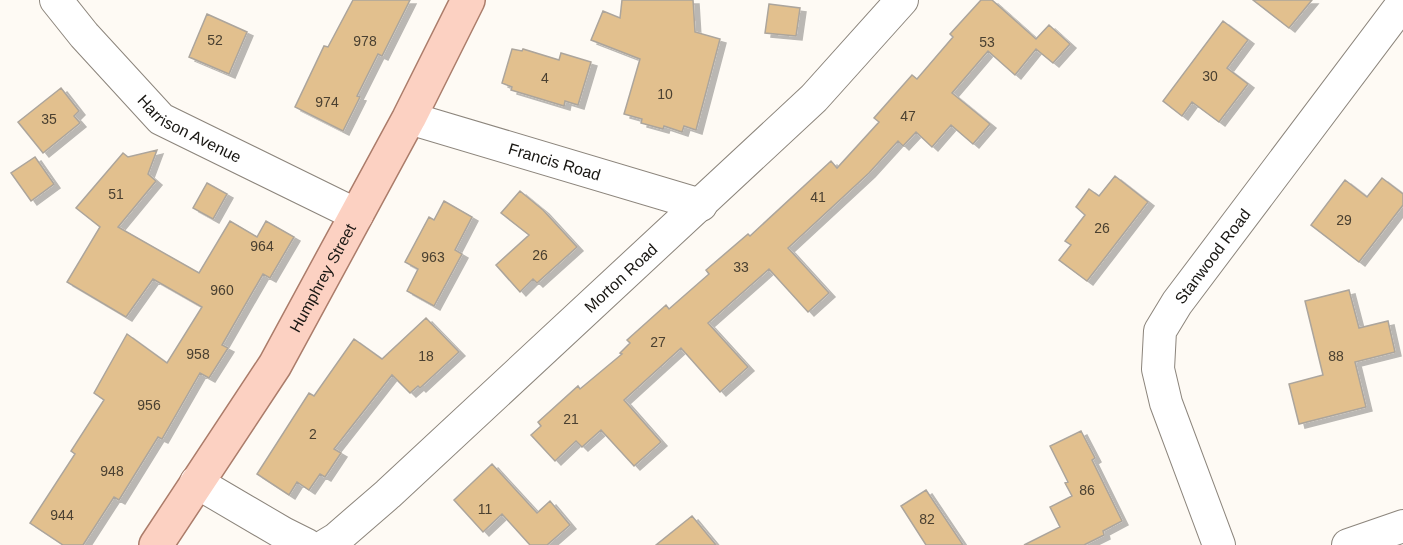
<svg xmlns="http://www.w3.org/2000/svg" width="1403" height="545" viewBox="0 0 1403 545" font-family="Arial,sans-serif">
<defs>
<filter id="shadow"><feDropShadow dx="6" dy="4" stdDeviation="0" flood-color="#0004"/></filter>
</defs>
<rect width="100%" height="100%" fill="#fefaf4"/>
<path fill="#e2c08e" stroke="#aca59c" stroke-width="1.5" filter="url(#shadow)" d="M353 0H410L382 56 378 54 357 96 360 97 343 131 295 107 324 46 328 47Z
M622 0H693L695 32 720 39 696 130 684 126 682 132 664 126 663 129 641 123 642 119 624 114 640 59 591 40 603 11 620 18Z
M981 0H992L1036 39 1049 25 1070 44 1053 63 1036 49 1015 75 988 51 952 93 990 124 973 144 951 125 932 147 916 132 903 146 898 141 869 173 788 248 829 293 808 312 769 269 708 323 748 367 720 392 681 348 624 400 661 442 634 466 601 430 582 447 576 441 555 461 531 435 541 426 538 422 578 386 580 389 622 354 620 353 630 343 627 340 666 305 669 309 709 274 706 270 748 234 750 236 831 161 837 168 879 122 874 118 912 75 917 79 953 37 950 34Z
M1253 0H1312L1289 28Z
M769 4 800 8 796 36 765 33Z
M207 14 247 32 229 74 189 57Z
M1223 21 1248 40 1227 68 1248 84 1219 122 1192 102 1182 116 1163 101Z
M512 49 522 51 523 49 559 60 561 53 591 62 578 105 565 101 564 106 511 90 512 87 502 83Z
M61 88 79 111 74 116 80 123 43 153 18 122Z
M157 150 148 174 156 181 118 227 199 273 230 221 257 237 266 221 294 237 270 278 263 274 222 345 228 348 209 378 200 373 162 439 158 437 119 500 114 497 83 545H63L30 523 75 454 71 451 104 400 94 393 127 334 167 363 202 307 153 279 126 317 67 282 100 227 76 208 123 153 128 157Z
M35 157 54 184 31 201 11 173Z
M1115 176 1148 202 1087 281 1059 260 1071 245 1065 241 1085 215 1076 207 1089 189 1099 196Z
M1382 178 1403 194V205L1359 262 1311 225 1345 180 1367 197Z
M207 183 227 194 213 219 193 208Z
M520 191 543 210 577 247 537 283 533 279 520 292 496 265 529 235 501 213Z
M444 201 472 217 455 250 462 254 434 306 407 291 418 269 405 262 429 217 434 220Z
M1349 290 1359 328 1388 321 1395 352 1355 362 1366 407 1299 424 1289 384 1323 375 1305 301Z
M426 318 459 352 420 388 418 386 410 393 392 375 334 449 341 453 325 477 320 474 309 490 297 482 289 495 257 474 309 393 314 396 354 339 382 359Z
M1081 431 1095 458 1092 460 1122 521 1103 531 1104 535 1084 545H1024L1060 527 1050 507 1072 496 1065 483 1068 482 1050 446Z
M492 464 537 513 550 501 570 525 547 545H530L502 514 483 532 454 500Z
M926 490 963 545H926L901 506Z
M692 516 716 545H656Z"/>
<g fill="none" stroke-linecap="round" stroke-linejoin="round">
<defs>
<g id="minor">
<path id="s1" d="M56 0 84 35 161 119 357 215"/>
<path id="s2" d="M409 118 701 205"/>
<path d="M196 482 283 533 307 545"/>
<path id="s3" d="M326 545 336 539 388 494 814 98 902 0"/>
<path id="s4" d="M1219 545 1166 403 1158 369 1160 331 1177 303 1403 3"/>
<path d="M1348 545 1403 526"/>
</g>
<g id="major">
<path id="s5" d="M156 545 275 365 409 118 468 0"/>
</g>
</defs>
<use href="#minor" stroke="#8c857c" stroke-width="34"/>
<use href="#major" stroke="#ab7c6a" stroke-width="36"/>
<use href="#minor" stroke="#fff" stroke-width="32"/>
<use href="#major" stroke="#fcd1c2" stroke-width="33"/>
</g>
<g text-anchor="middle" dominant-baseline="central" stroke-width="5" stroke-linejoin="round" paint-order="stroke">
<g font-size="14" fill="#4a4031">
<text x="215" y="40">52</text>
<text x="365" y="41">978</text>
<text x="987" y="42">53</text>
<text x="1210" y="76">30</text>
<text x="545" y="78">4</text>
<text x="665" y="94">10</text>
<text x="327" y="102">974</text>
<text x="908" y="116">47</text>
<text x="49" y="119">35</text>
<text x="116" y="194">51</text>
<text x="818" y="197">41</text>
<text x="1344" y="220">29</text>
<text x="1102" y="228">26</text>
<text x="262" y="246">964</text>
<text x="540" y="255">26</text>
<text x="433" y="257">963</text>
<text x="741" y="267">33</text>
<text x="222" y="290">960</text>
<text x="658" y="342">27</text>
<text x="198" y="354">958</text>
<text x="426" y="356">18</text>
<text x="1336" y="356">88</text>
<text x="149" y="405">956</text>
<text x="571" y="419">21</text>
<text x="313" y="434">2</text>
<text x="112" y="471">948</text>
<text x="1087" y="490">86</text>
<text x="485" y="509">11</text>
<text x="62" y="515">944</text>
<text x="927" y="519">82</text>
</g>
<g font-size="16" fill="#181612" stroke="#fefaf4">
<text stroke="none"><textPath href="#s1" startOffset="188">Harrison Avenue</textPath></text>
<text stroke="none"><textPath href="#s2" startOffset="152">Francis Road</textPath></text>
<text stroke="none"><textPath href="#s4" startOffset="316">Stanwood Road</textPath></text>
<text stroke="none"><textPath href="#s5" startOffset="315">Humphrey Street</textPath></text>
<text stroke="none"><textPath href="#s3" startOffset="398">Morton Road</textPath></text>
</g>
</g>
</svg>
